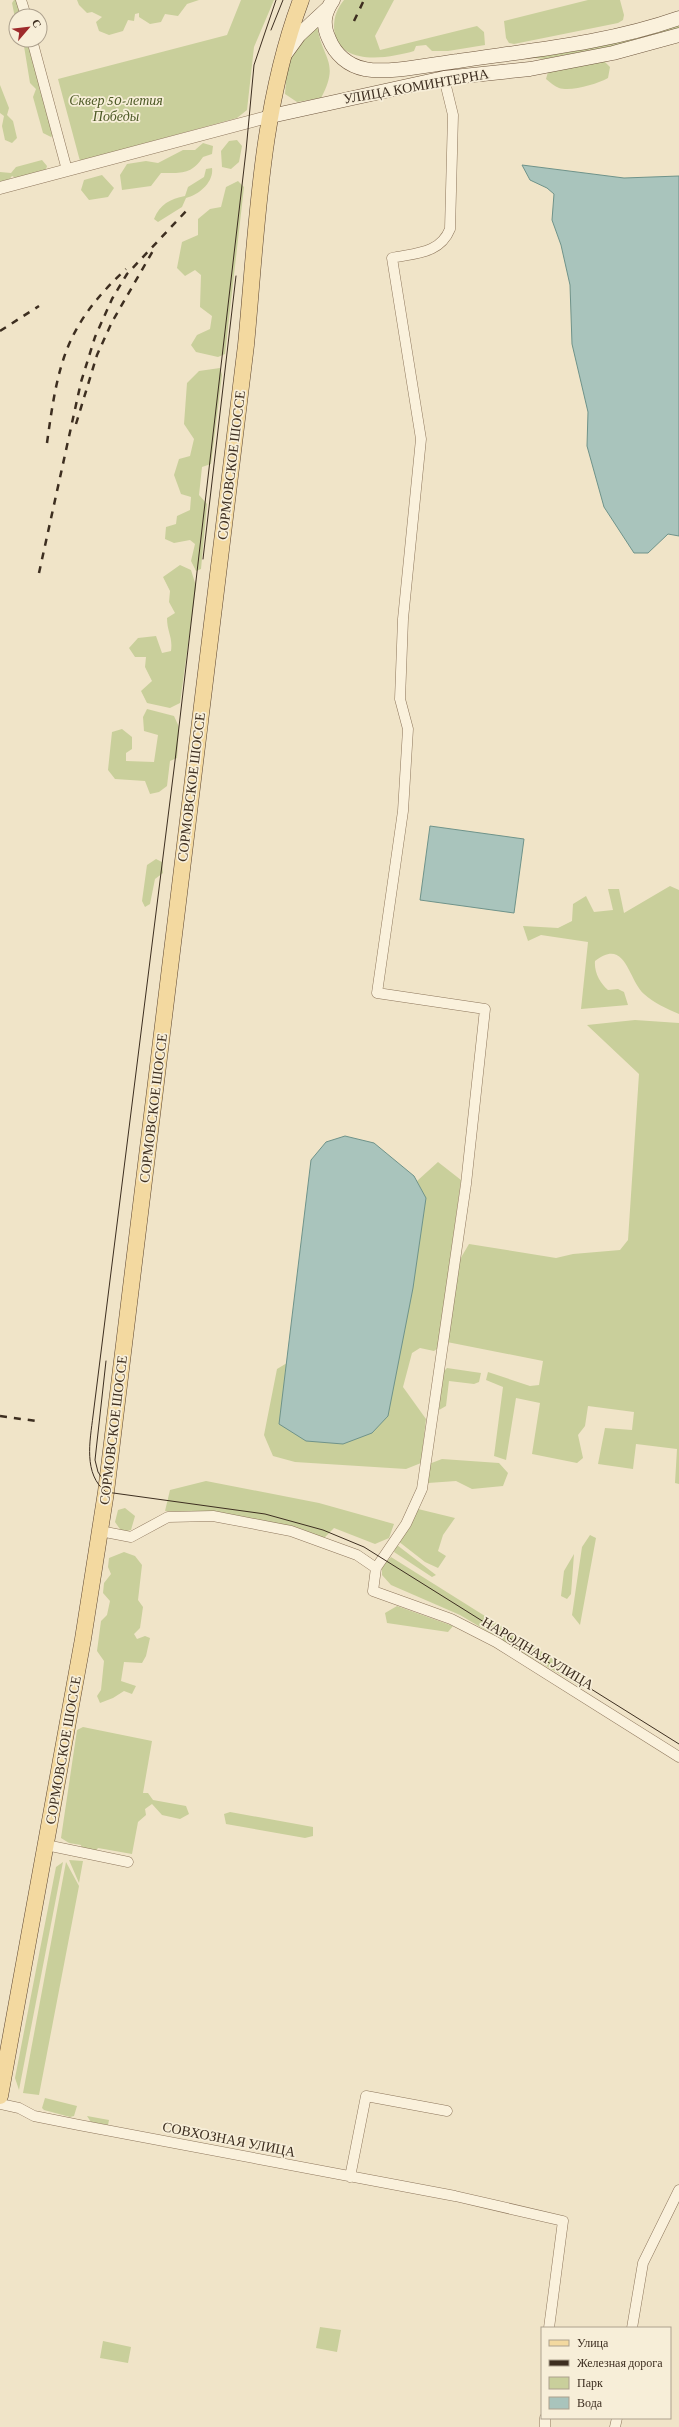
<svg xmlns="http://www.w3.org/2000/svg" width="679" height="2427" viewBox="0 0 679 2427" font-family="'Crimson Pro',serif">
<rect width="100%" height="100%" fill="#f0e4c8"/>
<path fill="#c9cf9b" d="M14 0H21L27 16H16V23L12 3Z
M77 0H199L187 4 178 16 165 14 161 22 150 24 139 17V13L135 14 134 21 128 20 123 31 109 35 99 31 96 22 102 17 92 12 87 13 79 5Z
M241 0H274L254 47 247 110 237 118 80 161 58 79 227 35Z
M344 0H394L375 36 380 50 477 26 484 32 485 45 448 51H432L426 45 416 46 414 51C390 58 337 68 334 28 334 16 337 9 344 0Z
M588 0H620L624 15 623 20 618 23 514 44 509 43 506 38 504 21Z
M317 24C321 59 341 61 321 98L297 102 285 94 288 54Z
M679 24V28L624 44 544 59 535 58 539 55Z
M23 40H30L42 84 39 89 45 96 55 133 51 137 43 133 33 97 36 89 30 83Z
M603 60 610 67 608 78C597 84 571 92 559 88 554 86 550 82 546 79L548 72Z
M0 85 9 108 7 115 13 121 17 138 12 143 5 140 2 126 4 116 0 113Z
M237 140 242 146 239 162 231 169 222 167 221 151 229 141Z
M203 143 213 146 212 154 203 157C191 175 181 173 161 173L151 186 122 190 120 175 127 164 146 161 158 163 183 150H195Z
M42 160 47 166 45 173 20 180 12 176 8 181 0 184V172L11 173 16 167Z
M212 168C214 182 199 195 186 198L182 207 158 222 154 219C160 204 170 199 185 196L188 187 204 177 206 169Z
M102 175 114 188 108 197 89 200 81 190 84 180Z
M238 181 244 187 225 354 218 357 196 352 191 345 197 335 210 329 212 316 200 307 201 275 195 270 185 276 177 268 182 242 198 235V219L210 209 221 207 226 187Z
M220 368 222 375 211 464 202 467 199 495 207 504 201 569 196 571 191 561 195 544 190 540 174 543 165 539 166 527 176 524 177 516 190 510 191 497 181 494 174 475 179 459 190 456 194 439 184 424 187 383 199 371Z
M180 565 191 570 196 586 180 703 170 708 147 703 141 691 152 681 145 667 146 657H135L129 648 138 638 156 636 162 653 171 651C173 637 167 632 167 618L175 613 169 602 170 591 163 577Z
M147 709 174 716 179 727 177 758 170 761 167 786 159 792 150 794 145 781 115 779 108 770 112 732 122 729 132 737V749L126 753V761L154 762 158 735 144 731 143 717Z
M156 859 162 862 163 873 155 879 150 904 145 907 142 901 147 865Z
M670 886 679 890V1014C667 1009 654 1003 644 994 628 980 626 937 595 961 594 972 600 983 608 990L618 989 624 992 628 1005 581 1009 588 942 541 935 528 941 523 926 558 928 572 921 573 904 586 896 594 912 613 910 608 889H619L624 913Z
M635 1020 679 1023V1484L675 1483 677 1449 636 1444 633 1469 598 1464 605 1428 632 1430 634 1412 588 1406 585 1426 578 1435 583 1458 577 1463 532 1454 540 1403 516 1398 506 1460 494 1456 503 1387 486 1380 488 1372 530 1386 539 1385 543 1361 447 1342 459 1261 469 1244 556 1258 573 1254 620 1250 628 1240 639 1074 587 1025Z
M438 1162 461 1180 438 1348 434 1351 420 1348 412 1353 403 1387 426 1419 421 1463 406 1469 295 1462 273 1456 264 1435 277 1369 287 1363 280 1424 426 1199 417 1181Z
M447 1368 481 1373 479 1382 474 1384 449 1381 446 1406 439 1410 442 1373Z
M442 1459 499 1463 508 1473 503 1486 472 1489 456 1481 428 1483 429 1464Z
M206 1481 319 1503 394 1524 389 1538 375 1544 334 1528 324 1538C272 1525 219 1512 165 1511L170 1490Z
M125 1508 135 1516 131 1530 122 1532 115 1522 118 1510Z
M418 1509 455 1518 443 1535 438 1551 446 1556 438 1568 425 1562 398 1541Z
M590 1535 596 1538 580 1625 572 1615 582 1547Z
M397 1545 436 1575 432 1577 394 1552Z
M124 1552 135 1556 142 1565 138 1600 143 1607 140 1628 134 1634 137 1639 145 1636 150 1638 146 1656 142 1663 124 1662 121 1681 136 1686 132 1694 124 1691 113 1698 100 1703 97 1696 101 1690 104 1661 97 1651 101 1621 107 1615 110 1601 103 1593 104 1583 111 1574 108 1567 109 1558Z
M574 1554 571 1594 567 1599 561 1596 564 1571Z
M391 1557 560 1663 562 1671 584 1685 583 1688 460 1615 391 1585 382 1575V1567Z
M397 1606 453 1626 448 1632 387 1623 385 1613Z
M83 1727 152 1741 143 1793H148L153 1800 186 1806 189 1814 180 1819 162 1815 152 1804 145 1809 146 1815 138 1822 132 1854 98 1848 95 1852 82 1849 81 1845 69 1843 61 1838 77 1730Z
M230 1812 313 1827V1836L305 1838 226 1824 224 1814Z
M69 1860 83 1861 79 1883Z
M63 1862 19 2090 15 2078 56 1867Z
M66 1862 79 1886 39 2095 23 2093Z
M45 2098 77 2106 74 2116 70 2117 44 2110 42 2108Z
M87 2116 109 2120 108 2125 91 2122Z
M320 2327 341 2330 337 2352 316 2348Z
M103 2341 131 2347 128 2363 100 2358Z"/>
<path fill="#a9c4bc" stroke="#6f938a" d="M522 165 624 178 679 176V536L668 534 648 553H634L604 507 587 446 588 412 572 344 570 285 561 245 552 220 554 194 547 188 530 180Z
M430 826 524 839 514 913 420 900Z
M345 1136 374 1143 414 1176 426 1198 413 1288 388 1416 372 1433 343 1444 306 1441 279 1424 311 1160 326 1142Z"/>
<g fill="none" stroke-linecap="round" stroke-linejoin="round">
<defs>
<path id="minor" d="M21 0 26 16
M32 40 67 170
M444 78 453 115 450 229C440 254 415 253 392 258L421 439 403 619 400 699 408 729 403 811 377 993 485 1009 466 1184 422 1489 406 1524 376 1568 373 1591 451 1619 496 1642 679 1757
M100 1531 131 1537 168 1517 213 1516 291 1531 357 1555 376 1568
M46 1845 128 1862
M0 2104 19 2108 34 2116 79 2125 455 2196 563 2221 549 2328
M350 2177 366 2096 447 2111
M632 2328 643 2263 679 2190
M545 2427V2418
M615 2427 617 2418"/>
<path id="tertiary" d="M0 188 271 116"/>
<path id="secondary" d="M333 0C324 13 322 24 329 39 335 54 348 66 365 69 389 74 433 64 458 61 532 50 608 43 679 18
M286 53 299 35 327 9
M271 116 444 78 530 69 613 53 679 35"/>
<path id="primary" d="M0 2096 83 1639 106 1492 246 345C257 230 260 109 301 0"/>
</defs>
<use href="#minor" stroke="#8d765c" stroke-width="11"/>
<use href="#tertiary" stroke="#8d765c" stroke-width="13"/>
<use href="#secondary" stroke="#6f573f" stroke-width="15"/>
<use href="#primary" stroke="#5b4430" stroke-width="17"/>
<use href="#minor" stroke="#faf1dc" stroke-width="10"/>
<use href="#tertiary" stroke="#faf1dc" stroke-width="12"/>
<use href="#secondary" stroke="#faf1dc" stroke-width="14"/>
<use href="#primary" stroke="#f3d9a0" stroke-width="16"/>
<path stroke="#3d2e20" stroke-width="1" d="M276 0 254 65 246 151 175 761 93 1416C90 1441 83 1474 106 1492L265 1514 323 1530 364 1547 679 1744
M271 30 283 0
M203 559 236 276
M106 1361 95 1460 98 1472 108 1487"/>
<path stroke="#3d2e20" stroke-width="2.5" stroke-dasharray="7 7" stroke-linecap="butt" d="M354 21 364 0
M0 331 39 306
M76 424 97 355 112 322 154 249
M47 443C58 363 65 326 126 269
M39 573 81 382 95 337 112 299 127 274 189 208
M0 1416 36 1421"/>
</g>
<g text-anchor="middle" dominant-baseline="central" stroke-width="3.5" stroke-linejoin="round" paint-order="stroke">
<g font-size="14" fill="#3d2e20" stroke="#f7eed8">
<text transform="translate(416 86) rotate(-10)">УЛИЦА КОМИНТЕРНА</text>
<text transform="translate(231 465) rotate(-83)">СОРМОВСКОЕ ШОССЕ</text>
<text transform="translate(191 787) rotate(-83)">СОРМОВСКОЕ ШОССЕ</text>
<text transform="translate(153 1108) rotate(-83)">СОРМОВСКОЕ ШОССЕ</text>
<text transform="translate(113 1430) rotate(-83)">СОРМОВСКОЕ ШОССЕ</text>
<text transform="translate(538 1653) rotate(31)">НАРОДНАЯ УЛИЦА</text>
<text transform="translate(63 1750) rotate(-80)">СОРМОВСКОЕ ШОССЕ</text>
<text transform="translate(229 2139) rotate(11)">СОВХОЗНАЯ УЛИЦА</text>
</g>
<g font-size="14" font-style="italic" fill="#4d5a26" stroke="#f7eed8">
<text x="116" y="100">Сквер 50-летия<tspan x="116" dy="16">Победы</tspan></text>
</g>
</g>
<rect x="541" y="2327" width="130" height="92" fill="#f7eed8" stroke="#ada18e"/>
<rect x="549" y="2340" width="20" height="6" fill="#f3d9a0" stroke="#ada18e"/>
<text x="577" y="2347" font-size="12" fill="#3d2e20">Улица</text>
<rect x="549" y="2360" width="20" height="6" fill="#3d2e20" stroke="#ada18e"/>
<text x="577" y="2367" font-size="12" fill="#3d2e20">Железная дорога</text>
<rect x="549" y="2377" width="20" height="12" fill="#c9cf9b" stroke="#ada18e"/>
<text x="577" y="2387" font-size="12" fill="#3d2e20">Парк</text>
<rect x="549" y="2397" width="20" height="12" fill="#a9c4bc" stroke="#ada18e"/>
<text x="577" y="2407" font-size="12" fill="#3d2e20">Вода</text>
<g transform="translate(28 28) rotate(62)"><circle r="19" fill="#f7eed8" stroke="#ada18e"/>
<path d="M0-3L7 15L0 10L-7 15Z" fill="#9e2a2b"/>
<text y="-6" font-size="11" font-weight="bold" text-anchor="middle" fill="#3d2e20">С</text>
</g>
</svg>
